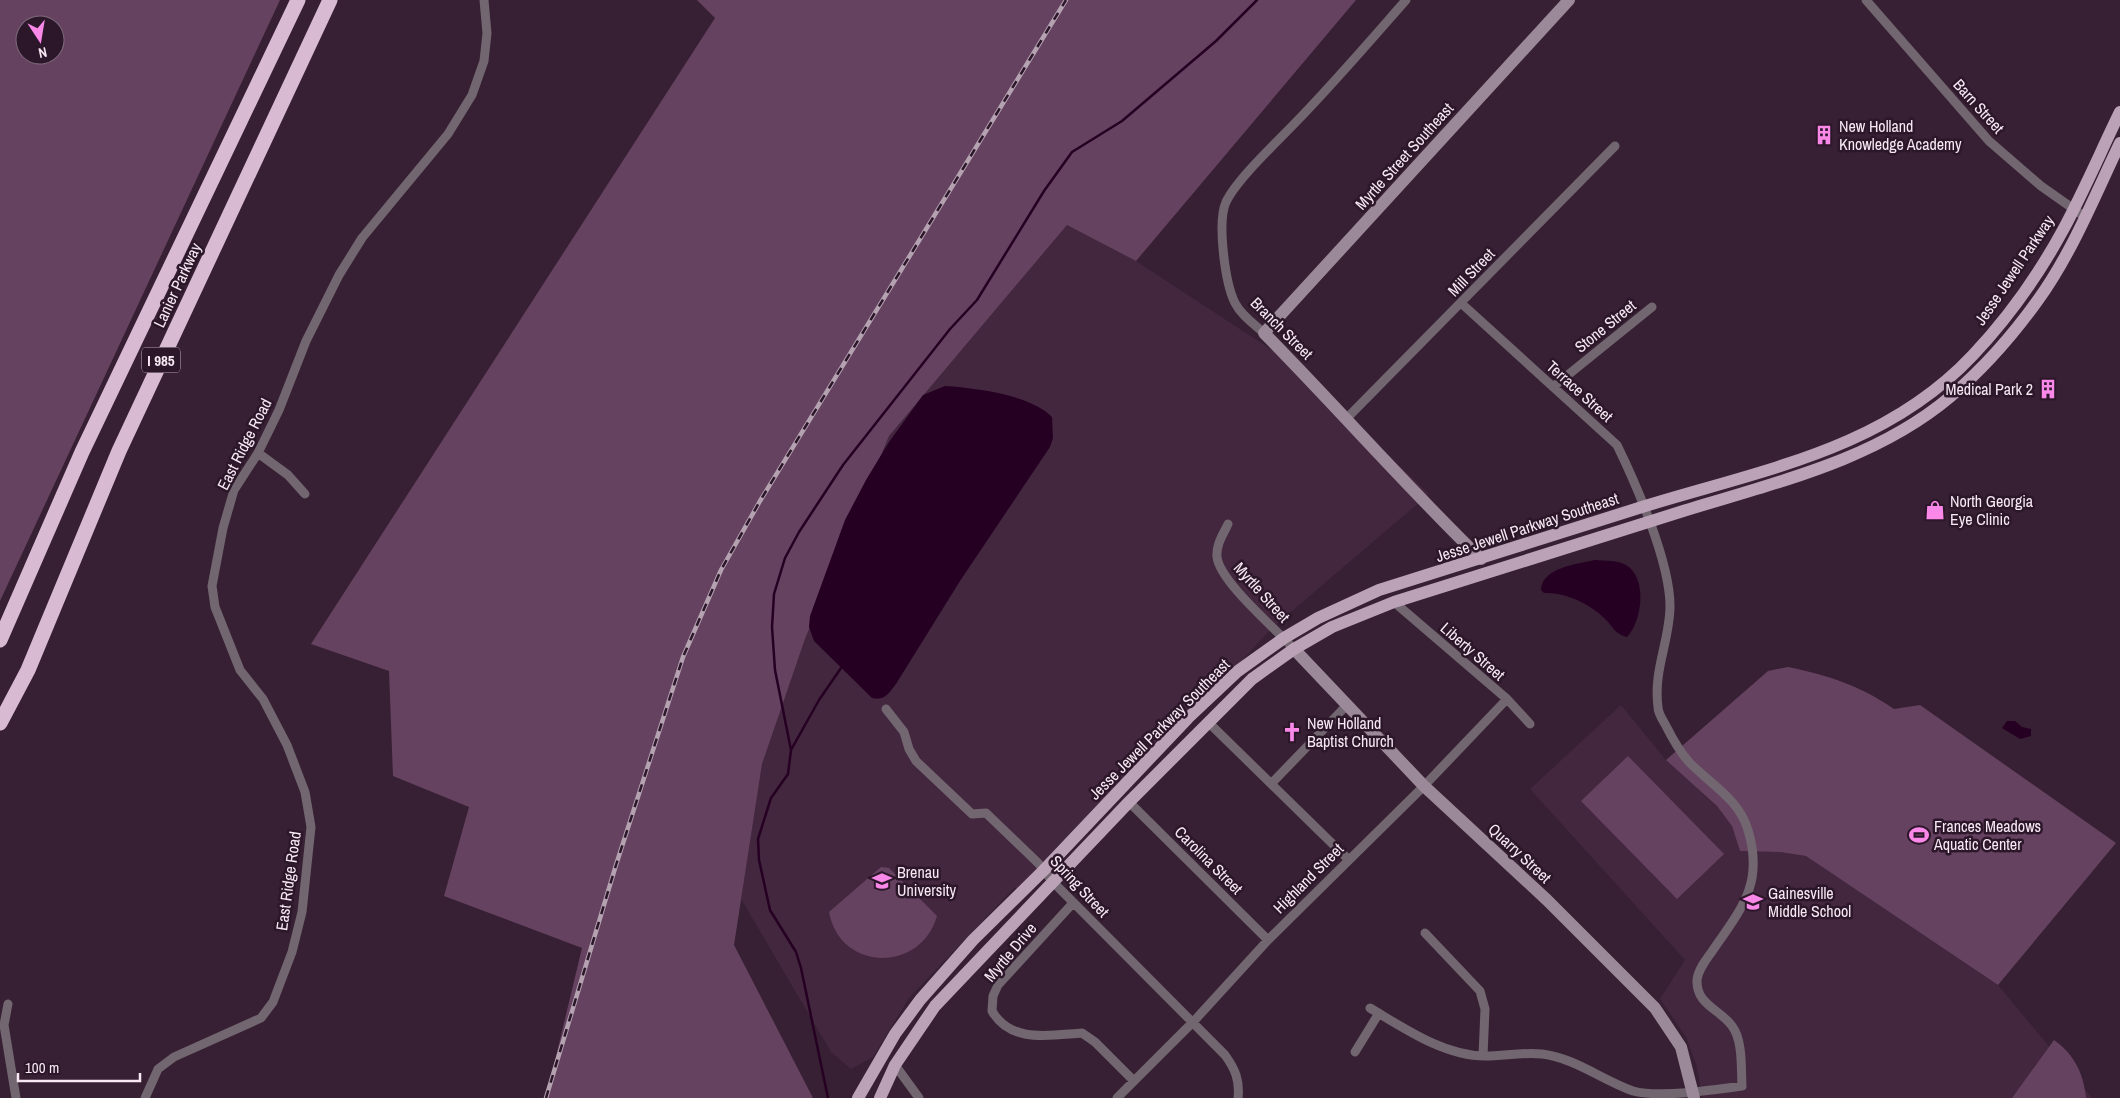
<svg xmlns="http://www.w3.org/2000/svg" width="2120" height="1098" viewBox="0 0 2120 1098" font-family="'Archivo Narrow',sans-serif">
<rect width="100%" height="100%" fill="#372033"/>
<path fill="#43273f" d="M1067 225 1136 261 1292 363 1429 494 1271 629 1023 896 1015 887 909 998 873 1057 851 1069 831 1052 741 899 762 764 805 639 889 436Z
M1621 705 1666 760 1717 806 1732 826 1740 851 1780 852 1806 856 1998 985 2092 1098H1702L1697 1067 1686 1037 1660 999 1685 960 1530 789Z"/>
<path fill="#664261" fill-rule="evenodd" d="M0 0H280L0 601ZM25 25H55V55H25Z
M697 0H1356L1136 261 1067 225 889 436 805 639 762 764 734 945 813 1098H546L582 948 444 896 469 807 393 776 389 671 311 644 715 18Z
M1788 667C1828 675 1861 686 1894 709L1920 705 2116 843 1998 985 1806 856 1780 852 1740 851 1732 826 1717 806 1666 760 1768 671Z
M1628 756 1724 854 1677 899 1581 801Z
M881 867 889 868 937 916C921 973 840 972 829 912Z
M2054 1040C2074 1054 2084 1074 2086 1098H2012Z"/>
<path fill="#260023" d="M945 386C976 388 1031 395 1052 417L1053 438 1050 447 960 581 896 684C889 693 885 701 872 698L814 641 809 627 810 616 845 520 866 480 889 442 923 395Z
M1595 560C1605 561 1618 560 1626 565 1648 578 1642 622 1627 637 1613 633 1614 627 1604 618 1590 604 1565 592 1544 593L1541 590C1542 567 1578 564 1595 560Z
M2007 721H2015L2022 727 2031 729V736L2020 739 2002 728Z"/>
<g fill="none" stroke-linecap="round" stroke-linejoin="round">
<path stroke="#260023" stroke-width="2.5" d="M791 750 819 700 841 668
M828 1098 801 968 796 952 770 910 759 860 758 839 771 798 788 774 791 750 775 670 772 627 774 594 785 558 799 532 843 465 950 329 977 300 1044 191 1072 152 1122 121 1216 41 1257 0"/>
<path stroke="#726670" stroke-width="9" d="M1866 0 1989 141 2041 186 2085 217
M1264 333C1254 324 1241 315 1235 303 1225 283 1217 222 1226 202 1237 179 1277 142 1296 122 1334 83 1370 41 1406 0
M1553 387 1652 307
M1347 418 1615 146
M258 453 288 475 305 494
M1228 524C1223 535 1216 544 1217 557 1220 582 1275 628 1294 649
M1394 602 1507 699 1530 724
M886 709 904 732 909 749 916 761 972 814 986 813 1038 863 1053 882 1225 1055C1235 1069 1240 1080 1238 1098
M1208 722 1348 859
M1272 783 1347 705
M1129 802 1268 940
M1073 903 998 985 993 996 992 1011C1011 1044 1051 1035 1082 1033L1095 1042 1134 1081
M1425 933 1480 991 1485 1009 1483 1056
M8 1004 4 1025 16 1098
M1370 1008C1404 1028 1444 1056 1485 1056 1504 1056 1523 1052 1542 1054 1575 1058 1602 1080 1633 1091 1660 1098 1714 1090 1742 1086 1741 1069 1743 1040 1732 1026 1720 1009 1696 1005 1697 980 1698 969 1707 959 1713 950 1742 908 1764 883 1748 830 1739 799 1710 784 1689 762 1679 751 1672 738 1665 724 1662 719 1658 713 1658 707 1653 670 1670 640 1670 606 1670 562 1636 484 1617 445L1461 303
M1355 1052 1379 1013
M895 1065 919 1098
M145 1098 158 1069 174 1057 261 1018 273 1002 292 952 302 912 311 827 305 792 287 745 263 699 240 670 215 607 212 586 223 528 234 490 258 453 279 410 306 341 339 275 362 238 448 134 472 95 484 61 487 33 484 0
M1117 1098 1194 1021 1268 940 1424 786 1507 699"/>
<path stroke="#9b8898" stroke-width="12" d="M1481 559C1406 486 1337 407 1264 333L1569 0
M1294 649 1424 786 1547 900 1655 1008 1681 1047 1694 1098"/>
<path stroke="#bba2b7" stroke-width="12" d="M858 1098 895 1034 920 1000 973 940 1043 871 1188 718 1238 671 1284 638 1318 618 1379 590C1467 563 1554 534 1642 507 1761 470 1884 450 1973 355 2008 318 2039 274 2063 230 2084 191 2101 151 2120 112
M880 1098 895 1065 935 1006 1129 802 1252 679 1294 649 1332 627 1394 602C1490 572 1585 542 1680 512 1773 483 1874 461 1950 397 1983 369 2013 335 2038 300 2072 253 2095 195 2120 143"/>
<path stroke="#d9bad3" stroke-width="15" d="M0 640 82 452 298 0
M0 723 28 670 119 451 330 0"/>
<defs>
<path id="rail" d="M546 1098 616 865 683 657 721 570 760 501 1066 0"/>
</defs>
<use href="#rail" stroke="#b4a2b1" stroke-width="4.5"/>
<use href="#rail" stroke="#2c1629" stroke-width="2.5" stroke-dasharray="8" stroke-linecap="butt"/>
</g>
<defs>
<symbol id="building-bare" viewBox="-9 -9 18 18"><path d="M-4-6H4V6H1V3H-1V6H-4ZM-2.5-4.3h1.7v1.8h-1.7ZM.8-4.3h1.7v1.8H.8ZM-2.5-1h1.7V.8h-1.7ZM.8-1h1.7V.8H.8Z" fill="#f988e9" stroke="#2c1629" stroke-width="2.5" paint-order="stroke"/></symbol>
<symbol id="shop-bare" viewBox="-9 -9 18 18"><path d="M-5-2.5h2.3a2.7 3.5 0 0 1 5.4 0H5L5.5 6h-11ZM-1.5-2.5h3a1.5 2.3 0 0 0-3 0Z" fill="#f988e9" stroke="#2c1629" stroke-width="2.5" paint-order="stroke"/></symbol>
<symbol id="church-bare" viewBox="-9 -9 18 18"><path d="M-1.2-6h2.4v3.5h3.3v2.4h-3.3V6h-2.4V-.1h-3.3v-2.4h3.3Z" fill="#f988e9" stroke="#2c1629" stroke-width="2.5" paint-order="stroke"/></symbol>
<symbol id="stadium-bare" viewBox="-9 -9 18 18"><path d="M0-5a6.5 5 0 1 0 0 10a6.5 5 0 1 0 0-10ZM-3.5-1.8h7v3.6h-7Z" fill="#f988e9" stroke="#2c1629" stroke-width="2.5" paint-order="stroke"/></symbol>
<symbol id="university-bare" viewBox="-9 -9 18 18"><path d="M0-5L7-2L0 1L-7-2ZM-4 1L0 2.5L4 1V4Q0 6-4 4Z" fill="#f988e9" stroke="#2c1629" stroke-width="2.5" paint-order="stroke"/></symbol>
<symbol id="school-bare" viewBox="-9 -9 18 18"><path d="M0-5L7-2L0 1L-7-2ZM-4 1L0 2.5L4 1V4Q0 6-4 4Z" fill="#f988e9" stroke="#2c1629" stroke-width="2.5" paint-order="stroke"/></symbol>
</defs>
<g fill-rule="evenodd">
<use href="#building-bare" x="1810" y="121" width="28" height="28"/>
<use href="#building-bare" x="2034" y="375" width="28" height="28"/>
<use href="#shop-bare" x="1921" y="496" width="28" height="28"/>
<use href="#church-bare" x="1278" y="718" width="28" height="28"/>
<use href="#stadium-bare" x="1905" y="821" width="28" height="28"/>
<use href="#university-bare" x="868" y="867" width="28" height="28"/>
<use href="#school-bare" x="1739" y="888" width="28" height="28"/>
</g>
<g text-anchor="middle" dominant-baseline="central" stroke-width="5" stroke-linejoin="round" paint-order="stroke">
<rect fill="#2c1629" stroke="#baa9b7" stroke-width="1" x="142" y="347.5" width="38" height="25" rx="4"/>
<g font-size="15" font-weight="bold" fill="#f7e8f4">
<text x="161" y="360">I 985</text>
</g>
<g font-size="16" fill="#f7e8f4" stroke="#2c1629">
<text transform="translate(1979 106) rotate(48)">Barn Street</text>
<text transform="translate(1404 156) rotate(-48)">Myrtle Street Southeast</text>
<text transform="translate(2014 270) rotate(-56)">Jesse Jewell Parkway</text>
<text transform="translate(1471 272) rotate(-46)">Mill Street</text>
<text transform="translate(177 285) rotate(-65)">Lanier Parkway</text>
<text transform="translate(1605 326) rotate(-39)">Stone Street</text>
<text transform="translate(1282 328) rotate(45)">Branch Street</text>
<text transform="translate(1580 391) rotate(42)">Terrace Street</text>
<text transform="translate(244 444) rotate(-63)">East Ridge Road</text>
<text transform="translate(1527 527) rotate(-18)">Jesse Jewell Parkway Southeast</text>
<text transform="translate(1262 592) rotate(48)">Myrtle Street</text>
<text transform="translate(1473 651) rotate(41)">Liberty Street</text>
<text transform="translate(1159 729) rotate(-45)">Jesse Jewell Parkway Southeast</text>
<text transform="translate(1520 853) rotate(43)">Quarry Street</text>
<text transform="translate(1209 860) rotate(45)">Carolina Street</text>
<text transform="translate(1308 878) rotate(-45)">Highland Street</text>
<text transform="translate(288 881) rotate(-82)">East Ridge Road</text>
<text transform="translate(1080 886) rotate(47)">Spring Street</text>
<text transform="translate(1010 952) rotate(-50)">Myrtle Drive</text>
</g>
<g font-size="16" fill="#f7e8f4" stroke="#2c1629" text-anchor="start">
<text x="1839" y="126">New Holland<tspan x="1839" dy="18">Knowledge Academy</tspan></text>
<text x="2033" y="389" text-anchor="end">Medical Park 2</text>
<text x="1950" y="501">North Georgia<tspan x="1950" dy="18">Eye Clinic</tspan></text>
<text x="1307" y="723">New Holland<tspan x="1307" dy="18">Baptist Church</tspan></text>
<text x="1934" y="826">Frances Meadows<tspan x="1934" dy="18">Aquatic Center</tspan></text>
<text x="897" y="872">Brenau<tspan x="897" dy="18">University</tspan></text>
<text x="1768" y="893">Gainesville<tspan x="1768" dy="18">Middle School</tspan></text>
</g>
</g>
<g transform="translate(40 40) rotate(168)"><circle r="24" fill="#2c1629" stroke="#7d6a7a"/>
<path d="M0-4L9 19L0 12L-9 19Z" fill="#f988e9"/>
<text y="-8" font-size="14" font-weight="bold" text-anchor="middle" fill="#f7e8f4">N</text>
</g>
<path d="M18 1073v8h122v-8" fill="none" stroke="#f7e8f4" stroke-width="2.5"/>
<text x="25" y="1073" font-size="15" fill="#f7e8f4" stroke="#2c1629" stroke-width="4" paint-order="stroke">100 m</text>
</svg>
